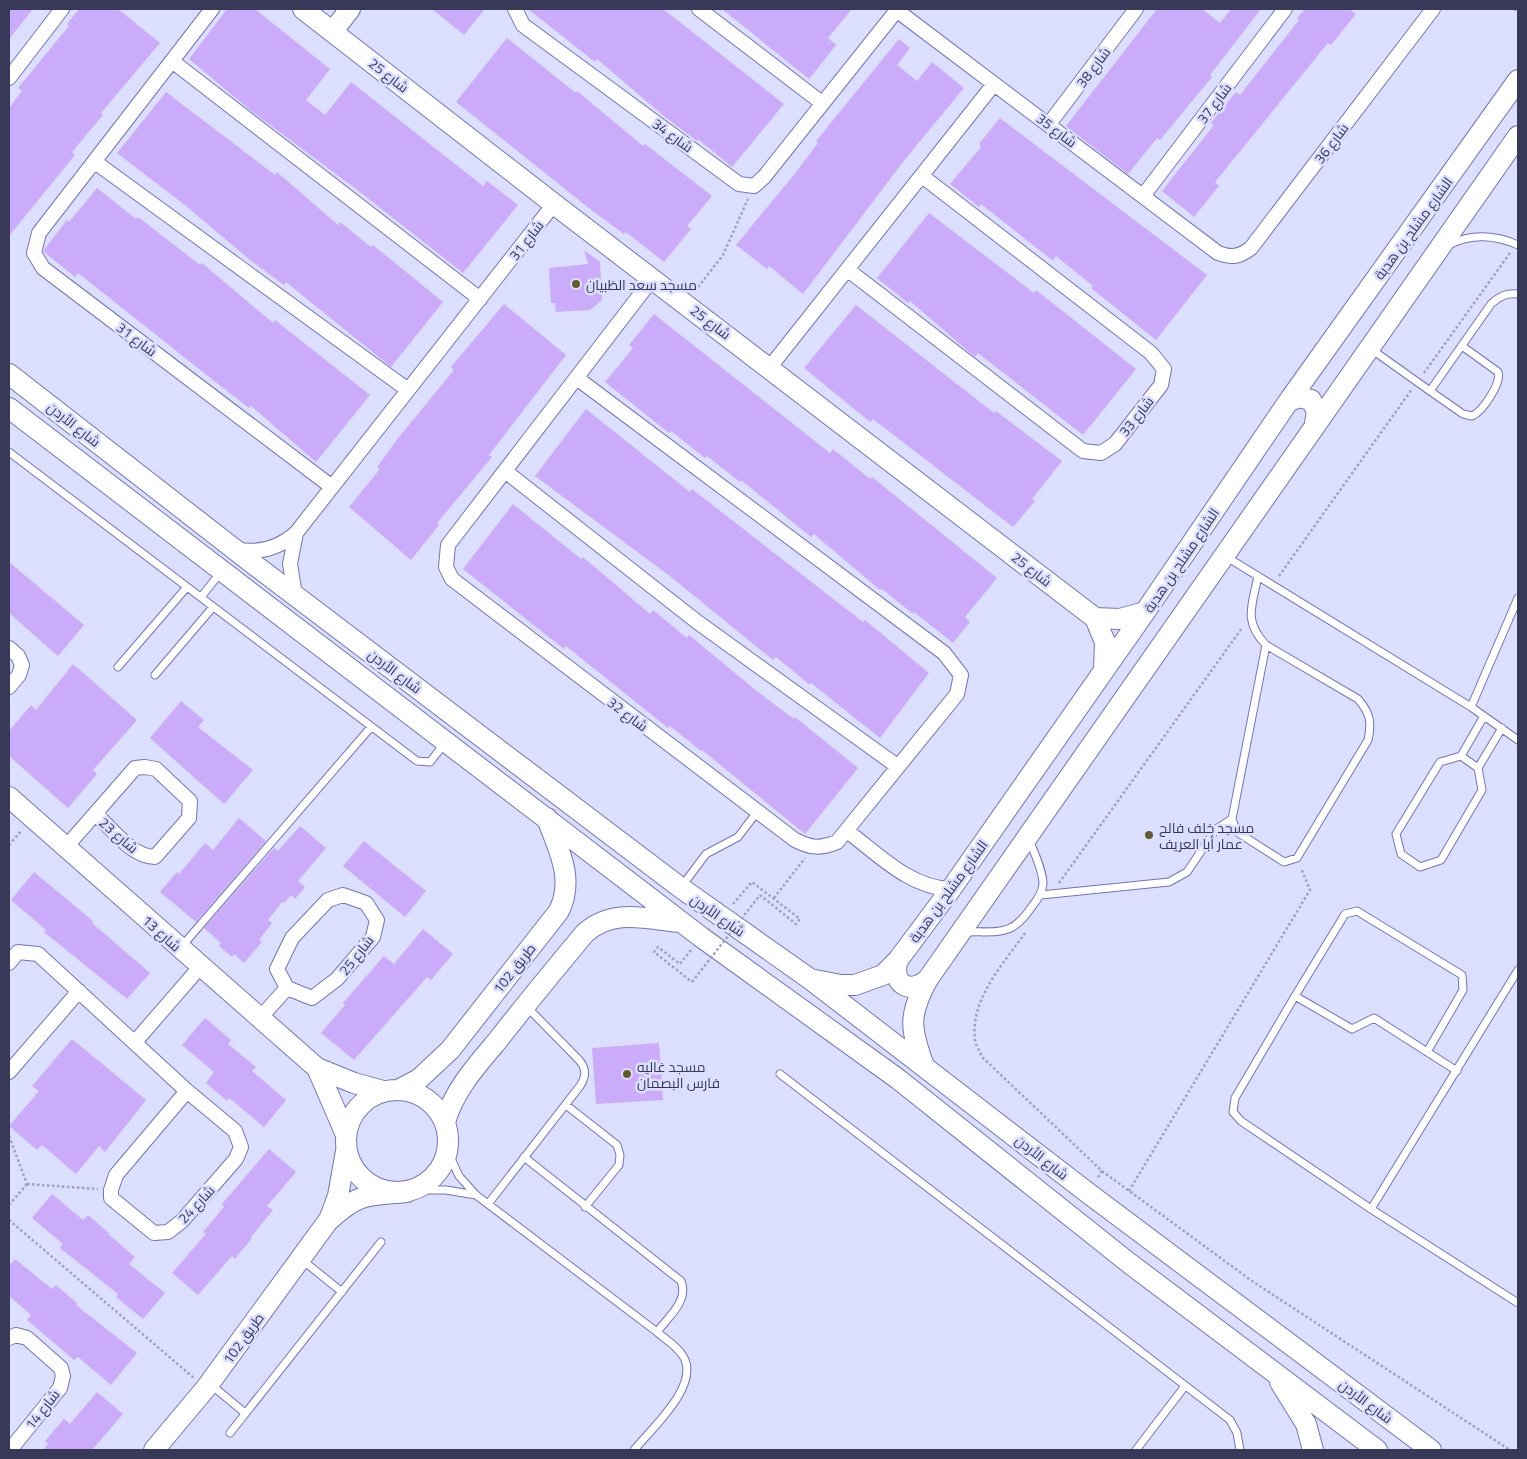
<svg xmlns="http://www.w3.org/2000/svg" width="1527" height="1459" viewBox="0 0 1527 1459" font-family="'Titillium Web',Cairo,sans-serif">
<rect width="100%" height="100%" fill="#dcdfff"/>
<path fill="#cbacfb" d="M9 9H33L9 39Z
M79 9H118L160 43 101 113 103 115 72 152 75 155 9 236V108L22 91 18 88 69 26 67 24Z
M227 9H255L330 69 306 100 325 115 351 82 483 186 487 181 518 205 463 273 360 192 250 110 189 59Z
M432 9H485L464 35Z
M528 9H663L784 104 732 167 698 139 697 141 665 117 597 59 595 62Z
M722 9H852L828 38 836 45 809 79Z
M1157 9H1202L1220 23 1231 9H1261L1210 75 1212 77 1160 140 1157 138 1128 174 1066 126Z
M1305 9H1349L1356 14 1331 45 1328 43 1215 182 1219 186 1194 217 1162 191 1214 125 1211 123 1236 92 1240 95 1299 20 1297 18Z
M507 38 576 93 577 91 643 146 645 144 712 196 687 226 691 229 664 262 626 232 624 234 590 209 456 102Z
M899 39 910 48 897 65 917 81 932 62 964 88 906 158 803 294 769 266 767 269 736 245 793 176 818 143 816 141Z
M166 92 275 175 277 172 338 225 340 222 371 247 373 245 443 302 391 367 286 282 284 285 250 260 186 206 117 153Z
M1000 118 1207 275 1156 340 1091 288 1093 286 1056 256 1053 261 981 204 979 207 950 184 981 147 979 144Z
M97 188 136 219 138 217 200 265 202 263 273 323 275 320 370 395 316 462 251 406 249 408 213 380 78 273 75 277 43 251 67 220 69 222Z
M929 213 1034 293 1036 290 1136 369 1083 435 978 353 975 357 910 301 908 303 877 278Z
M584 250 600 262 602 300 590 310 556 312 555 303H551L549 268 588 264Z
M504 304 566 355 489 455 492 457 437 523 439 525 411 560 349 507 380 469 377 467 399 437 454 370 451 367Z
M856 305 994 413 996 411 1062 461 1032 499 1035 501 1013 527 873 419 870 422 804 368Z
M654 314 830 453 833 449 870 479 872 477 997 578 965 617 970 622 953 643 914 612 913 614 882 589 880 590 814 534 811 537 741 480 740 482 707 456 705 458 671 431 669 433 605 382 633 348 629 345Z
M586 409 690 492 692 489 863 622 865 620 929 673 880 738 811 683 810 685 776 657 773 660 671 577 535 476Z
M513 504 581 559 583 557 650 614 653 610 687 638 689 635 758 692 794 719 795 717 858 768 805 834 702 750 701 751 670 726 668 728 566 646 564 649 463 569Z
M9 562 84 625 58 656 9 613Z
M73 664 137 720 93 770 97 774 68 808 9 756V731L31 705 36 710Z
M181 701 204 720 198 727 253 770 224 804 150 738Z
M239 818 266 841 196 922 160 892 177 872 179 874 205 843 213 850Z
M300 826 326 848 298 881 305 887 295 899 291 895 284 903 282 902 268 920 272 923 259 940 262 942 244 963 234 954 232 957 219 946 221 943 204 928 274 848 278 851Z
M364 841 426 891 405 917 343 866Z
M34 872 93 921 92 923 150 973 127 999 44 932 46 930 11 900Z
M423 929 453 954 431 980 427 977 354 1060 321 1033 345 1005 343 1003 384 956 394 964Z
M205 1018 231 1040 228 1044 256 1067 252 1071 286 1100 264 1127 229 1098 227 1101 206 1083 214 1072 182 1045Z
M72 1039 146 1100 105 1152 99 1146 76 1174 42 1145 37 1150 9 1126 39 1091 32 1086Z
M659 1043 663 1100 596 1104 592 1048Z
M269 1149 296 1172 267 1206 273 1210 251 1237 252 1238 235 1259 232 1256 198 1295 172 1273 206 1234 203 1232 224 1207 222 1204Z
M52 1194 83 1220 88 1215 109 1233 108 1234 135 1257 129 1264 165 1293 143 1319 116 1297 118 1294 60 1248 63 1244 32 1218Z
M15 1259 52 1289 56 1285 77 1303 76 1305 137 1353 111 1385 78 1357 74 1360 27 1320 31 1315 9 1296V1266Z
M97 1392 123 1414 92 1450H43L48 1444 45 1441 64 1419 70 1424Z"/>
<g fill="none" stroke-linecap="round" stroke-linejoin="round">
<defs>
<path id="lane" d="M1449 245C1471 233 1496 235 1518 245
M1371 349 1430 391 1491 304C1500 296 1506 293 1518 294
M1430 391 1463 414 1472 416C1482 412 1502 383 1498 372L1462 346
M9 452 417 761 430 762 445 743
M1225 556 1471 707 1518 740
M1258 576C1252 606 1243 621 1266 645L1232 819 1237 832 1284 862 1297 858 1368 740C1372 722 1370 713 1358 699L1266 645
M201 597 221 572
M118 667 187 587
M155 675 213 607
M1471 707 1518 598
M1461 756 1478 768 1482 790 1441 860 1420 867 1401 854 1396 834 1440 762Z
M1461 756 1484 716
M1478 768 1502 728
M682 886 706 854 738 837 757 812
M1041 895 1169 882 1187 872 1216 829 1232 819
M966 932C1001 931 1012 937 1033 905 1038 899 1042 893 1043 884 1043 870 1034 853 1029 839
M182 946 371 727
M1295 996 1345 914 1357 911 1462 975 1463 990 1427 1052
M1457 1071 1374 1018 1352 1029 1295 996 1235 1098 1233 1112 1241 1121 1371 1209 1518 1303
M780 1074 1230 1420 1237 1433 1240 1450
M566 1105 617 1145 620 1155 619 1165 585 1207
M448 1152 459 1176 476 1195 657 1332C665 1339 677 1346 683 1356 701 1385 652 1428 634 1450
M524 1157 681 1281C689 1301 669 1316 657 1332
M417 1190H446L476 1195
M488 1204 580 1086C586 1077 587 1069 579 1060L527 1007
M1371 1209 1518 970
M301 1259 342 1292
M210 1384 245 1413
M230 1433 381 1242
M1136 1450 1185 1386"/>
<path id="street" d="M212 9 39 233 34 253 43 268 332 487
M515 9 523 25 739 184 754 186 764 177 897 10
M699 9 822 103
M895 9 1218 253C1232 258 1239 257 1251 248L1433 9
M172 61 480 299
M9 78 62 9
M1049 124 1136 9
M95 162 408 390
M1143 196 1285 9
M848 270 1083 451 1101 453 1115 444 1161 385 1164 369 1151 353 922 176
M770 367 994 84
M578 379 944 653 961 675 957 694 837 842C820 849 811 848 795 840L452 579 446 567 448 545 653 278
M505 471 696 621 897 766
M235 549C258 554 278 549 296 533L554 204
M295 595 290 564 296 533
M9 648 18 656 22 665 19 675 9 687
M847 831C878 854 910 888 951 889
M66 847 135 768 145 767 156 769 190 801 189 818 155 857C132 857 112 829 96 814
M343 895 366 903 377 920 373 937 337 979 312 998 287 988 277 969 292 938 328 900Z
M9 963 18 952 38 954 187 1091 235 1131 241 1147 236 1159 182 1221 168 1232 154 1233 111 1198V1190L116 1175 187 1091
M260 1018 287 988
M135 1042 200 967
M9 1072 79 991
M9 1338 16 1335 27 1338 61 1368 63 1376 60 1388 10 1450"/>
<path id="secondary" d="M303 9 554 204 1095 618 1105 642 1104 669
M333 31 350 9
M9 374 256 566 681 888 810 979 1088 1193 1431 1450
M1288 402 1299 397 1311 400 1317 411 1315 423
M9 408 701 937 898 1079 1129 1263 1377 1450
M1095 618 1120 619 1145 612
M9 797 317 1068 354 1083 383 1091
M898 960C890 983 910 996 928 979
M815 980 841 985H855L883 975 898 960 951 889 1145 612 1288 402 1518 80
M924 1066C910 1028 908 1015 928 979L1518 136
M317 1068 346 1135
M346 1141a51 51 0 1 1 102 0a51 51 0 1 1-102 0Z
M398 1090 419 1079 450 1050 559 911C575 878 558 849 547 818
M445 1122C454 1090 477 1065 498 1040 526 1004 555 969 585 933 613 908 646 919 681 922
M329 1220 338 1196 346 1151
M1280 1382 1306 1424 1313 1450
M154 1450 206 1388 328 1221C360 1192 366 1196 407 1192"/>
</defs>
<use href="#lane" stroke="#7274bb" stroke-width="9"/>
<use href="#street" stroke="#7274bb" stroke-width="16"/>
<use href="#secondary" stroke="#7274bb" stroke-width="22"/>
<path stroke="#9ea1c1" stroke-width="2.5" stroke-dasharray="2.5 2.5" stroke-linecap="butt" d="M1514 9 1518 12
M695 291 723 255 748 199
M1424 373 1510 253
M1279 576 1412 389
M9 845 22 830
M1059 883 1242 628
M774 898 805 858
M733 904 752 882 800 919 796 924 760 895
M1025 933C1004 963 970 999 975 1039 975 1045 980 1051 982 1057L1102 1171 1097 1179
M691 950 680 964 658 947 654 952 692 982
M9 1136 27 1184
M1102 1171 1252 1281 1510 1450
M27 1184 98 1189
M1129 1191 1310 890 1301 868
M9 1205 27 1184
M9 1220 194 1378"/>
<use href="#lane" stroke="#fff" stroke-width="7"/>
<use href="#street" stroke="#fff" stroke-width="14"/>
<use href="#secondary" stroke="#fff" stroke-width="20"/>
<path stroke="#9ea1c1" stroke-width="2.5" stroke-dasharray="2.5 2.5" stroke-linecap="butt" d="M692 982 760 895"/>
</g>
<g fill="#635c28" stroke="#dcdfff" stroke-width="2">
<circle cx="576" cy="284" r="5"/>
<circle cx="1149" cy="835" r="5"/>
<circle cx="627" cy="1074" r="5"/>
</g>
<g text-anchor="middle" dominant-baseline="central" stroke-width="5" stroke-linejoin="round" paint-order="stroke">
<g font-size="14" fill="#383959" stroke="#dcdfff">
<text transform="translate(1093 67) rotate(-53)">شارع 38</text>
<text transform="translate(389 75) rotate(38)">شارع 25</text>
<text transform="translate(1214 103) rotate(-53)">شارع 37</text>
<text transform="translate(1057 130) rotate(37)">شارع 35</text>
<text transform="translate(673 135) rotate(36)">شارع 34</text>
<text transform="translate(1331 143) rotate(-53)">شارع 36</text>
<text transform="translate(1413 228) rotate(-54)">الشارع مشلح بن هدبة</text>
<text transform="translate(526 240) rotate(-52)">شارع 31</text>
<text transform="translate(711 322) rotate(37)">شارع 25</text>
<text transform="translate(137 339) rotate(37)">شارع 31</text>
<text transform="translate(1136 416) rotate(-52)">شارع 33</text>
<text transform="translate(74 424) rotate(38)">شارع الأردن</text>
<text transform="translate(1181 560) rotate(-56)">الشارع مشلح بن هدبة</text>
<text transform="translate(1032 569) rotate(38)">شارع 25</text>
<text transform="translate(395 671) rotate(37)">شارع الأردن</text>
<text transform="translate(628 714) rotate(37)">شارع 32</text>
<text transform="translate(119 835) rotate(41)">23 شارع</text>
<text transform="translate(948 891) rotate(-54)">الشارع مشلح بن هدبة</text>
<text transform="translate(718 915) rotate(35)">شارع الأردن</text>
<text transform="translate(162 933) rotate(42)">شارع 13</text>
<text transform="translate(356 955) rotate(-52)">شارع 25</text>
<text transform="translate(514 968) rotate(-52)">طريق 102</text>
<text transform="translate(1042 1157) rotate(38)">شارع الأردن</text>
<text transform="translate(196 1204) rotate(-47)">شارع 24</text>
<text transform="translate(243 1338) rotate(-54)">طريق 102</text>
<text transform="translate(1366 1401) rotate(37)">شارع الأردن</text>
<text transform="translate(42 1409) rotate(-52)">شارع 14</text>
</g>
<g font-size="14" fill="#383959" stroke="#dcdfff" text-anchor="start">
<text x="586" y="284">مسجد سعد الظبيان</text>
<text x="1159" y="827">مسجد خلف فالح<tspan x="1159" dy="16">عمار أبا العريف</tspan></text>
<text x="637" y="1066">مسجد غاليه<tspan x="637" dy="16">فارس البصمان</tspan></text>
</g>
</g>
<rect width="1527" height="1459" fill="none" stroke="#383959" stroke-width="20"/>
</svg>
